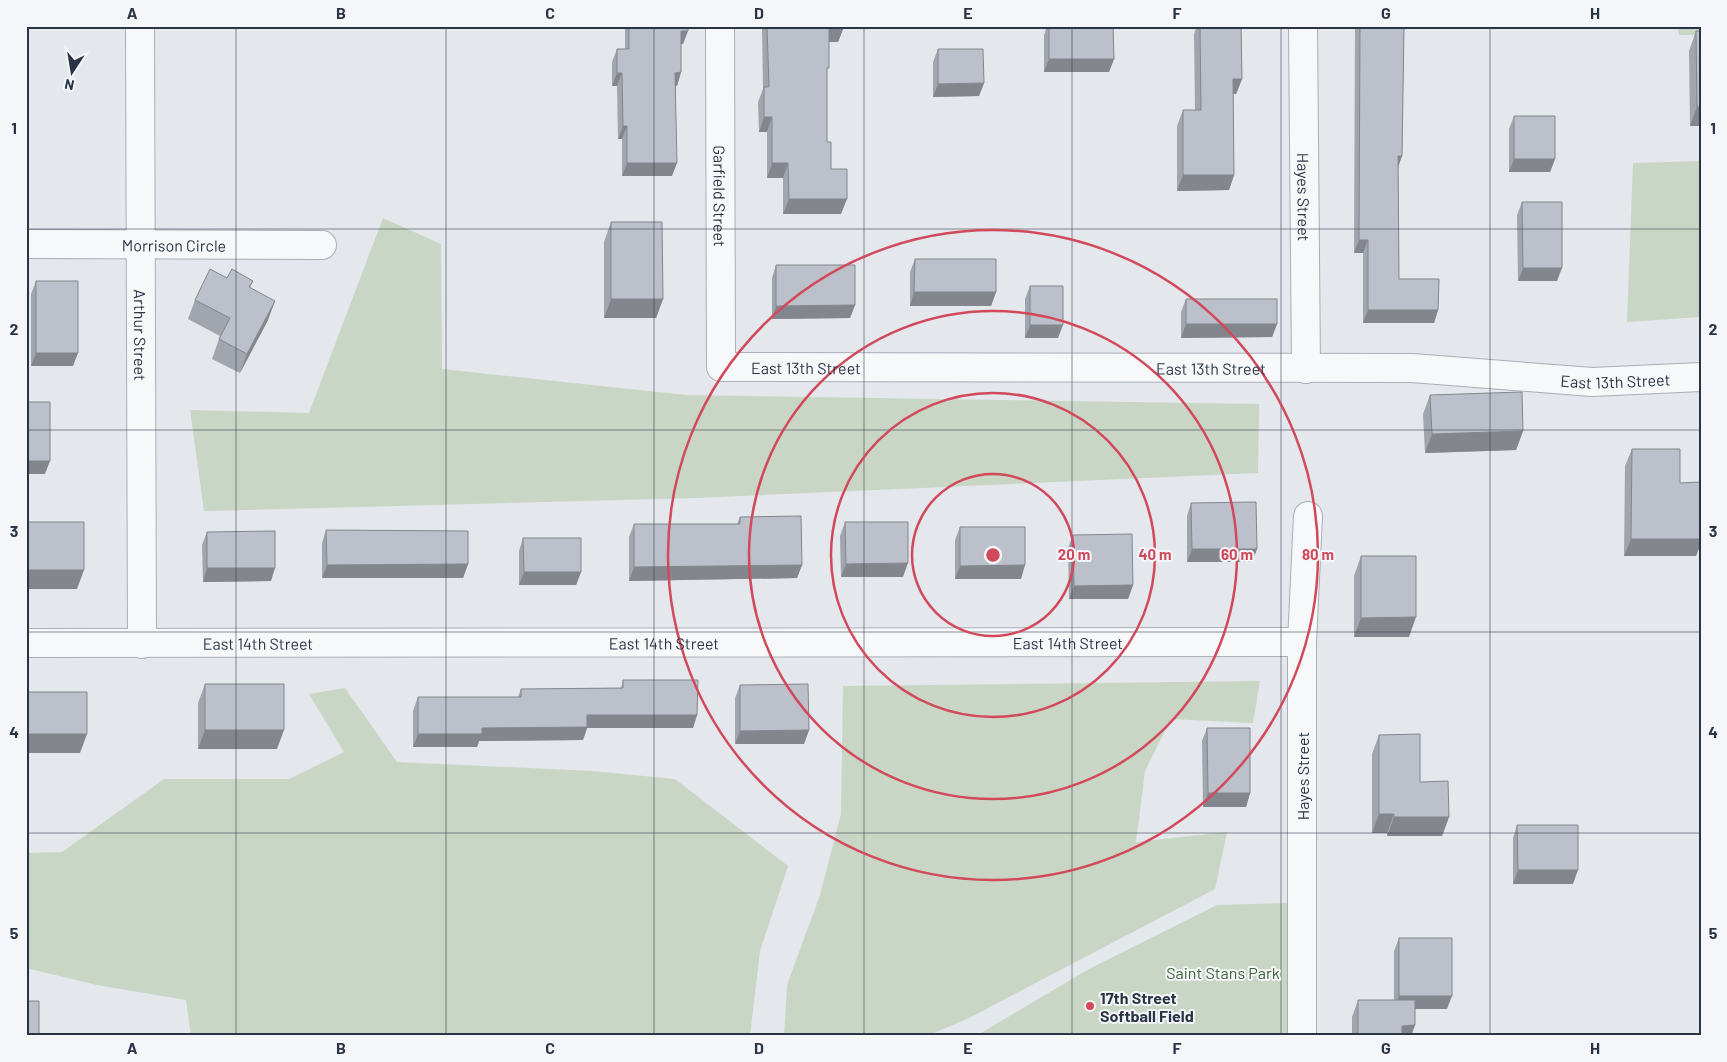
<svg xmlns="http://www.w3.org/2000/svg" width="1727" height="1062" viewBox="0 0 1727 1062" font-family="Barlow,sans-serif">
<rect width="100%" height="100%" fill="#e4e7ec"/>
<path fill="#c9d6c5" d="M1678 26H1701V35H1679Z
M1701 161V317L1627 322 1633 163Z
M383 218 441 244 442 369 686 395 1259 404 1258 473 696 498 204 511 190 410 309 413Z
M1260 681 1253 723 1171 719 1145 771 1136 842 1227 832 1215 889 969 1018 927 1036H784L787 985 820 895 841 814 843 686Z
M345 688 397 762 592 771 675 779 788 866 760 951 750 1036H191L186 1000 97 985 26 968V853L62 852 164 779H289L344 752 309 694Z
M1290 903 1289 1036H976L1089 969 1217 905Z"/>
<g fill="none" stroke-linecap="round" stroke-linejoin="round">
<defs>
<g id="street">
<path id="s1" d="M140 26 142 644"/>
<path id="s2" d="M720 26 721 367 1412 368 1592 382 1701 377"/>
<path id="s3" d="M1303 26 1306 369"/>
<path id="s4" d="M26 244 322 245"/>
<path id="s5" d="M26 643 1302 642"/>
<path d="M1302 1036V642L1308 516"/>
</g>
</defs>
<use href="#street" stroke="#a9aeb7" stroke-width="30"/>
<use href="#street" stroke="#f7f8fa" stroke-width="28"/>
</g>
<path fill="#a1a5ae" d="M625 26H688L683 44H681V72L677 86H676L672 176H622V139H618L617 86H612V62L617 49H625Z
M762 26H844L838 42H829L827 73V142L831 169 841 214H783V178H767V132H759L758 102 763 89Z
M1047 26H1113L1114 59 1109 72H1044V35Z
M1197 26H1241L1242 79 1236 94H1233L1234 175 1229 190 1177 191V126L1183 110H1195L1194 34Z
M1355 26H1404L1402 156 1398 168 1399 279 1438 310 1434 323H1363V253H1354Z
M1696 31H1701V126H1690L1689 51Z
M938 49 984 83 979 96 933 97V62Z
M1514 116 1555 159 1550 172H1509V129Z
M1522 202 1557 281H1518L1517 215Z
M611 222 663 299 656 318H604V242Z
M915 259 996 292 991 306H910V272Z
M776 265 855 305 850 318 772 319V278Z
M227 278 253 281 250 288 268 320 240 373 212 359 220 336 188 319 195 300Z
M36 281 73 366H31V294Z
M1030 286 1058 338H1025V299Z
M1186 299 1277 324 1272 337 1181 338V312Z
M1430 395 1523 431 1516 450 1425 453 1423 414Z
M1632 449 1680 483 1700 544 1696 556H1624L1625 466Z
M1191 503 1257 549 1252 562H1187V516Z
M740 517 802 565 797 578 629 581V537L634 524H737Z
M845 522 903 577H841L840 536Z
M960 527 1021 579H955V540Z
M326 530 468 564 463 578H322V543Z
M207 532 271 581 203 582 202 545Z
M1073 535 1133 585 1128 599H1069L1068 548Z
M523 538 581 572 576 585H519V551Z
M1361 556 1409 637H1354V576Z
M623 680 697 715 693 728H587L583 740 479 741 477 747H413V711L418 697H518L521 689 621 688Z
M205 684 277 749H198V703Z
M740 685 809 730 804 744H735V698Z
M1207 728 1250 793 1246 807H1203L1202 741Z
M1379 735 1420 782 1449 817 1442 836H1387V833H1372V754Z
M1517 825 1573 884H1513V838Z
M1399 938 1447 1009H1415V1025L1411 1036H1352V1017L1358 1000H1394V951Z"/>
<path fill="#83868d" d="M829 27H844L838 42H823Z
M681 31H688L683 44H676Z
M1049 59H1114L1109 72H1044Z
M681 72 677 86H671L675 73Z
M617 73H622L617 86H612Z
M1233 79H1242L1236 94H1228Z
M984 83 979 96 933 97 938 84Z
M1697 107H1701V126H1690Z
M764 117H772L767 132H759Z
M623 126H627L622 139H618Z
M1398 156H1402L1397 169Z
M1514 159H1555L1550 172H1509Z
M627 163H677L672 176H622Z
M772 163H788L783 178H767Z
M1183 175H1234L1229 190 1177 191Z
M789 199H847L841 214H783Z
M1359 240H1368L1363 253H1354Z
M1523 268H1562L1557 281H1518Z
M914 292H996L991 306H910Z
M611 299H663L656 318H604Z
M275 301 268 320 240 373 247 354Z
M855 305 850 318 772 319 776 306Z
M1368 310H1438L1434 323H1363Z
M1186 324H1277L1272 337 1181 338Z
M1030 325H1063L1058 338H1025Z
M36 353H78L73 366H31Z
M1523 431 1516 450 1425 453 1432 434Z
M26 461H50L45 474H26Z
M1701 531V544L1696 556H1624L1631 539Z
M1192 549H1257L1252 562H1187Z
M908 563 903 577H841L846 564Z
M468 564 463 578H322L327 565Z
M802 565 797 578 629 581 634 567Z
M1025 565 1021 579H955L960 566Z
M207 568H275L271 581 203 582Z
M26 570H84L77 589H26Z
M524 572H581L576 585H519Z
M1133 585 1128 599H1069L1074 586Z
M1416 617 1409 637H1354L1361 618Z
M587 715H697L693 728H587L583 740 479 741 477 747H413L418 734 482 728Z
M205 730H284L277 749H198Z
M809 730 804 744H735L740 731Z
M26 734H87L80 753H26Z
M1208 793H1250L1246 807H1203Z
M1379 814H1394L1387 833H1372Z
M1394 817H1449L1442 836H1387Z
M1518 870H1578L1573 884H1513Z
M1399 996H1452L1447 1009H1394Z
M1415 1025 1411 1036H1398L1402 1026Z"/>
<path fill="#bbc0ca" stroke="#83868d" d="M629 26H688V31H681V72L675 73 677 163H627V126H623L622 73H617V49H629Z
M767 26H844V27H829V68H827V142H831V169H847V199H789L788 163H772V117H764V87H769Z
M1049 26H1113L1114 59H1049Z
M1200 26H1241L1242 79H1233L1234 175H1183V110H1201Z
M1360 26H1404L1402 156H1398L1399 279H1439L1438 310H1368V240H1359Z
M1696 31H1701V107H1697Z
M938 49H983L984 83 938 84Z
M1514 116H1555V159H1514Z
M1522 202H1562V268H1523Z
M611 222H662L663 299H611Z
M915 259H996V292H914Z
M776 265H855V305L776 306Z
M210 269 227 278 232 269 253 281 249 287 275 301 247 354 219 339 230 318 195 300Z
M36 281H78V353H36Z
M1030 286H1063V325H1030Z
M1186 299H1277V324H1186Z
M1522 392 1523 431 1432 434 1430 395Z
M26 402H50V461H26Z
M1632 449H1680V483L1701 482V539H1631Z
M1256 502 1257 549H1192L1191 503Z
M801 516 802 565 634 567V524H740V517Z
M26 522H84V570H26Z
M845 522H908V563L846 564Z
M960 527H1025V565L960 566Z
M326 530 468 531V564L327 565Z
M275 531V568H207V532Z
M1132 534 1133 585 1074 586 1073 535Z
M523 538H581V572H524Z
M1361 556H1416V617L1361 618Z
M623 680H698L697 715H587V727L482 728V734H418V697H521V689L623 688Z
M205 684H284V730H205Z
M808 684 809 730 740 731V685Z
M26 692H87V734H26Z
M1207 728H1250V793H1208Z
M1420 734V782L1448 781 1449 817H1394V814H1379V735Z
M1517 825H1578V870H1518Z
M1399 938H1452V996H1399Z
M1358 1000H1415V1025L1402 1026V1036H1358Z
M26 1001H39V1036H26Z"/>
<path fill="none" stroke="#2b3445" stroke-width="1" stroke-opacity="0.55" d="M236 26V1036M446 26V1036M654 26V1036M864 26V1036M1072 26V1036M1281 26V1036M1490 26V1036M26 229H1701M26 430H1701M26 632H1701M26 833H1701"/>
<g fill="none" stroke="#d1495b" stroke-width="2.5">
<circle cx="993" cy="555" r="81"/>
<circle cx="993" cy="555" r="162"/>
<circle cx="993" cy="555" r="244"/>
<circle cx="993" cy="555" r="325"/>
</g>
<circle fill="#d1495b" stroke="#f4f6f9" stroke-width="2" cx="1090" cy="1006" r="5"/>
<g text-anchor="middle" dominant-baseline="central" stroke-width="4" stroke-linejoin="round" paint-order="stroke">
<g font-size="16" fill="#2b3445" stroke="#f4f6f9">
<text stroke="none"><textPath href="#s2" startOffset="170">Garfield Street</textPath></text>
<text stroke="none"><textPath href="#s3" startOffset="171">Hayes Street</textPath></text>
<text stroke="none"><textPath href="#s4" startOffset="148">Morrison Circle</textPath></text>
<text stroke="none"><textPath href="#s1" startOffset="309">Arthur Street</textPath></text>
<text stroke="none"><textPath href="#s2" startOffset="426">East 13th Street</textPath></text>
<text stroke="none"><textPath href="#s2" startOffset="831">East 13th Street</textPath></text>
<text stroke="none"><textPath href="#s2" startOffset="1236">East 13th Street</textPath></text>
<text stroke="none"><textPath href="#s5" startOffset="638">East 14th Street</textPath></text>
<text stroke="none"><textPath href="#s5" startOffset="1042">East 14th Street</textPath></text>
<text stroke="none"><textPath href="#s5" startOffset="232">East 14th Street</textPath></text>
<text transform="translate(1302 776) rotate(-90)">Hayes Street</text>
</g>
<g font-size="16" fill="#3f6138" stroke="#f4f6f9">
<text x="1223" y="972">Saint Stans Park</text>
</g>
<g font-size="16" font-weight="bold" fill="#2b3445" stroke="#f4f6f9" text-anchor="start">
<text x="1100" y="997">17th Street<tspan x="1100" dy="18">Softball Field</tspan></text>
</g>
</g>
<circle cx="993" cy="555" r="8" fill="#d1495b" stroke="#f4f6f9" stroke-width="2.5"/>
<g font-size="15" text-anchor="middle" font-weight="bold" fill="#d1495b" stroke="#f4f6f9" stroke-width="4" stroke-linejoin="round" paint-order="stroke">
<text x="1074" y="560">20 m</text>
<text x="1155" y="560">40 m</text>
<text x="1237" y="560">60 m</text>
<text x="1318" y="560">80 m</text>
</g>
<rect width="1727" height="1062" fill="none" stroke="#f4f6f9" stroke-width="55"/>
<g transform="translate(72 72) rotate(192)" stroke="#f4f6f9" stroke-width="4" paint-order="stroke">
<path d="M0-4L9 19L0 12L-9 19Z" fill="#2b3445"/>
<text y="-8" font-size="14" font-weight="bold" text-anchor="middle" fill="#2b3445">N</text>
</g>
<rect x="28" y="28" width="1672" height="1006" fill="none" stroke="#2b3445" stroke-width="2"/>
<g font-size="16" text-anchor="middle" font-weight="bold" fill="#2b3445">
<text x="132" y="19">A</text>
<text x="341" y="19">B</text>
<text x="550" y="19">C</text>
<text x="759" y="19">D</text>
<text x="968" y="19">E</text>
<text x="1177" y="19">F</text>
<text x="1386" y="19">G</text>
<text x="1595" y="19">H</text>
<text x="14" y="134">1</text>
<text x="1713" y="134">1</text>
<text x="14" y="335">2</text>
<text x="1713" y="335">2</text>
<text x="14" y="537">3</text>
<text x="1713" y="537">3</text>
<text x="14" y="738">4</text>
<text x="1713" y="738">4</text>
<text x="14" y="939">5</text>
<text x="1713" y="939">5</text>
<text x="132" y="1054">A</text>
<text x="341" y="1054">B</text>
<text x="550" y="1054">C</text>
<text x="759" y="1054">D</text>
<text x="968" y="1054">E</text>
<text x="1177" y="1054">F</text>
<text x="1386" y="1054">G</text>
<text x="1595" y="1054">H</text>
</g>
</svg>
